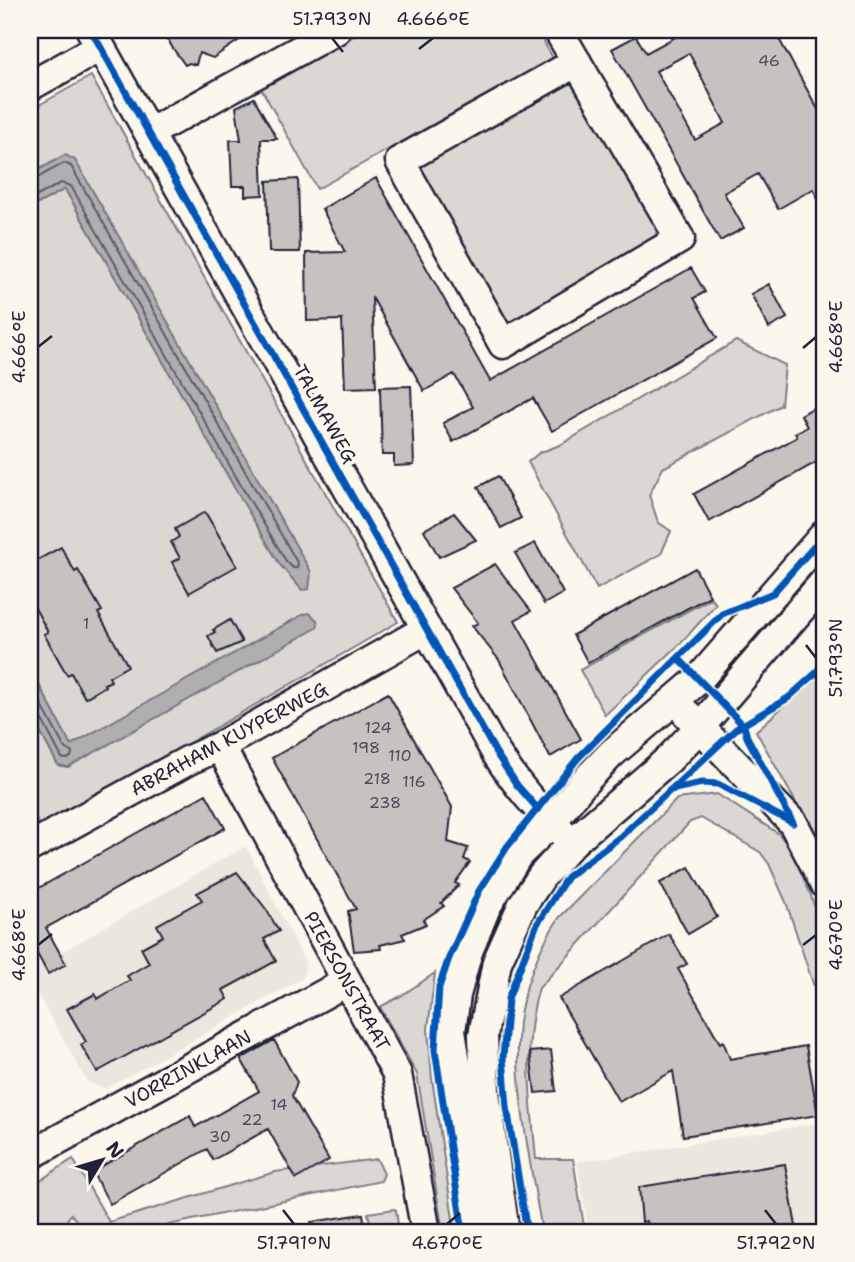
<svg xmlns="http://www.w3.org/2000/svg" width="855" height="1262" viewBox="0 0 855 1262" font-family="'Shantell Sans',sans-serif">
<rect width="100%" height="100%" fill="#fbf7ec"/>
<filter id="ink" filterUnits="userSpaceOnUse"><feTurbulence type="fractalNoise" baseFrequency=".0143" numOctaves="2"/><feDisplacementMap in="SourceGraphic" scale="14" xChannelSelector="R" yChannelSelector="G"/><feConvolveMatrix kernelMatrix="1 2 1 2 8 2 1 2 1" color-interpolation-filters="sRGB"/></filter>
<g filter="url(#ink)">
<path fill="#ebe7df" d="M246 846 306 964 303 978 106 1089 88 1083 30 981V970Z
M825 1122V1232H589L577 1162Z"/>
<path fill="#dbd8d3" stroke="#7e7d87" stroke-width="2" d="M365 30H537L553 58 317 189 261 88Z
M91 76 398 622 41 829 30 807V713L58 765 68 767 318 626 178 686 71 745 30 668V208L65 189 237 492 65 155 30 175V110Z
M561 84H572L580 88 657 225 656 237 518 322 509 323 499 319 419 176V166Z
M736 341 785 365 781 405 663 468 649 495 658 522 671 531 661 554 597 589 528 462 539 453 560 445Z
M711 598 716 604 682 642 605 715 580 670Z
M825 669V845L800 810 756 731Z
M717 794 779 834 792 851 810 893 825 938V1020L786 902 769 864 760 852 701 818 690 822 539 988C522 1044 531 1101 536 1159H573L585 1232H542C532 1169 513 1086 519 1023 523 988 539 947 559 918L677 799Z
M435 973 428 1029 432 1079 455 1232H443L417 1074 380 1007 401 996Z
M73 1159 109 1222 275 1172 377 1159 384 1174 381 1181 134 1232H85L71 1214 59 1232H30V1187Z
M394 1209 396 1210 399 1232H372L368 1213Z"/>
<path fill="#b1aeb0" stroke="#787681" stroke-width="2" d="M65 155 75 160 311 572 309 589 302 590 280 565 237 492 65 189 30 208V175Z
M309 613 317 620 318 626 313 630 68 767 58 765 30 713V668L71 745 302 615Z"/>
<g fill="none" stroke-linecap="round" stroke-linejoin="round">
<path stroke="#5b5a6a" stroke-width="2" d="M30 180 35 179 64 163 71 166 298 564 297 568H293L286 561 243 489 71 186 61 183 30 200
M30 683 64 747 72 753 71 757 67 759 62 758 39 714 30 711"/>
</g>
<path fill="#c6c2c0" stroke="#22223b" stroke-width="2" fill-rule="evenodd" d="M163 30H254L213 58 199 53 196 65 189 63 185 65 172 47Z
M688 30H774L825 122V211L813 189 778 209 758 174 724 193 744 228 720 241 612 49 636 36 646 53ZM689 53 725 123 695 140 656 71Z
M254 98 277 139H261L263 195 245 196V186H232L230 140H241L236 107Z
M376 178 490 381 691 268 705 292 694 298 717 338 552 431 533 398 453 442 443 423 473 407 454 374 424 391 372 297 376 387 345 388 342 320 307 321 306 253 345 252 322 209Z
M298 179 300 252H269L267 181Z
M769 284 787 318 769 328 751 294Z
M411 386 414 465 394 466V455H382L380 387Z
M825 401V460L824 458 709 522 694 494 797 437 795 433 807 427 801 415Z
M498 476 521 518 501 528 478 487Z
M205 512 237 566 189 593 172 562 180 558 171 542 179 537 175 529Z
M454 513 476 540 439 557 424 530Z
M535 543 563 593 544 604 515 553Z
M61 547 75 572 78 570 102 611 98 613 128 666 109 677 111 681 104 684 105 686 85 698 71 673 67 675 44 634 48 632 30 599V564Z
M495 564 531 611 515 620 581 739 550 757 499 660 472 626 478 623 451 588Z
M695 568 710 596 588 663 573 635Z
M230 620 242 642 217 653 208 636 215 632 213 630Z
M388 693 452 807 448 842 468 848 464 859 470 862 455 883 459 885 441 903 444 906 423 920 426 924 402 934 405 939 380 945 381 949 354 951 348 911 356 909 272 758Z
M206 794 225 828 46 928 66 964 48 974 30 941V893Z
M689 867 717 917 688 934 660 883Z
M237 872 266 909 279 931 264 939 276 961 223 990 228 999 97 1072 81 1045 86 1042 67 1009 95 994 97 999 130 980 127 976 149 963 141 948 163 936 157 925 202 900 197 893Z
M669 934 687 964 678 969 720 1043 723 1041 730 1059 806 1046 818 1115 683 1136 673 1071 619 1102 559 998Z
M274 1040 297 1082 292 1096 329 1160 296 1179 268 1129 213 1160 207 1149 110 1204 92 1172 190 1116 195 1127 259 1091 241 1059Z
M551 1050 556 1091 535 1093 530 1052Z
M785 1164 797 1232H649L647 1221 642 1222 639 1187Z
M363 1214 366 1232H312L311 1222Z"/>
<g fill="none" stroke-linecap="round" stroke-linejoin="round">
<defs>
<path id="minor" d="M91 30 496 753C518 787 542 816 573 842
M558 30 680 239 503 344 400 161 577 62
M30 86 100 47
M149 133 336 30
M687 714 793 823 825 884
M220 746 397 1074 426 1232
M30 847 189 760 220 746 427 629
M30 1155 346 982
M482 1232 451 1031 456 995 467 954 486 907 518 855 551 823 584 782 611 754 699 679 825 534
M505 1232 485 1093 483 1035 497 962 523 904 542 876 573 842 668 760 699 728 825 581"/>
</defs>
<use href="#minor" stroke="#22223b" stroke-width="33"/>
<use href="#minor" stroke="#fbf7ec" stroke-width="28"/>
<defs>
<path id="cycleway" d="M91 30 496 753 517 785 538 809
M679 659 744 726 747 737 793 823
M670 790 702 783 718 784 793 823
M463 1232 435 1050 439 987 449 958 479 891 507 847 578 758 722 614 773 593 825 534
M527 1232 507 1107 503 1058 508 999 536 926 567 877 620 837 736 729 788 698 816 673 825 660"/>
</defs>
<use href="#cycleway" stroke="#fbf7ec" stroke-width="11"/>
<use href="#cycleway" stroke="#0057b8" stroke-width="7"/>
</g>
</g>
<path fill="none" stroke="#22223b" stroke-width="2.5" d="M332 38 343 52M419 49 433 38M38 347 52 336M803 348 816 337M806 645 816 658M38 945 52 934M803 945 816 935M283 1210 294 1224M765 1210 776 1224M447 1224 460 1213"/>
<g text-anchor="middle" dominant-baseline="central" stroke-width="7" stroke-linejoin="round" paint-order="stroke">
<g font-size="16" fill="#4b4a5c">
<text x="769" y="60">46</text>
<text x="86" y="623">1</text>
<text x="378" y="727">124</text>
<text x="366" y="747">198</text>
<text x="400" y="755">110</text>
<text x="377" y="778">218</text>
<text x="414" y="781">116</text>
<text x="385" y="802">238</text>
<text x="279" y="1104">14</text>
<text x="252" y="1119">22</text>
<text x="220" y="1136">30</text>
</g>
<g font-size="19" fill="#22223b" stroke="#fbf7ec">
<text transform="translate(325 414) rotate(61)">TALMAWEG</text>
<text transform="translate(229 739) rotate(-28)">ABRAHAM KUYPERWEG</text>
<text transform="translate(347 981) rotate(61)">PIERSONSTRAAT</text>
<text transform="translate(188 1069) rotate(-29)">VORRINKLAAN</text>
</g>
</g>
<rect width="855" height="1262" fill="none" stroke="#fbf7ec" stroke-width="77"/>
<g transform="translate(102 1160) rotate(52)" stroke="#fbf7ec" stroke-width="5" paint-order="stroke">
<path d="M0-5L12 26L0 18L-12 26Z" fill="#22223b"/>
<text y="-10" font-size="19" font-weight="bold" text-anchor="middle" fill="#22223b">N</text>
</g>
<rect x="38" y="38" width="778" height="1186" fill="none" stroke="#22223b" stroke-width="2.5"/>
<g font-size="18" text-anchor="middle" fill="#22223b">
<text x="332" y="25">51.793°N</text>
<text x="433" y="25">4.666°E</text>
<text transform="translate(836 337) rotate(-90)" y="6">4.668°E</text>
<text transform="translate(19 347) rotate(-90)" y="6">4.666°E</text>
<text transform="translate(836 658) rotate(-90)" y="6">51.793°N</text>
<text transform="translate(836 935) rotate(-90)" y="6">4.670°E</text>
<text transform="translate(19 945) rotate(-90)" y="6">4.668°E</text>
<text x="294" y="1249">51.791°N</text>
<text x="447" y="1249">4.670°E</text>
<text x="776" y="1249">51.792°N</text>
</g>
</svg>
